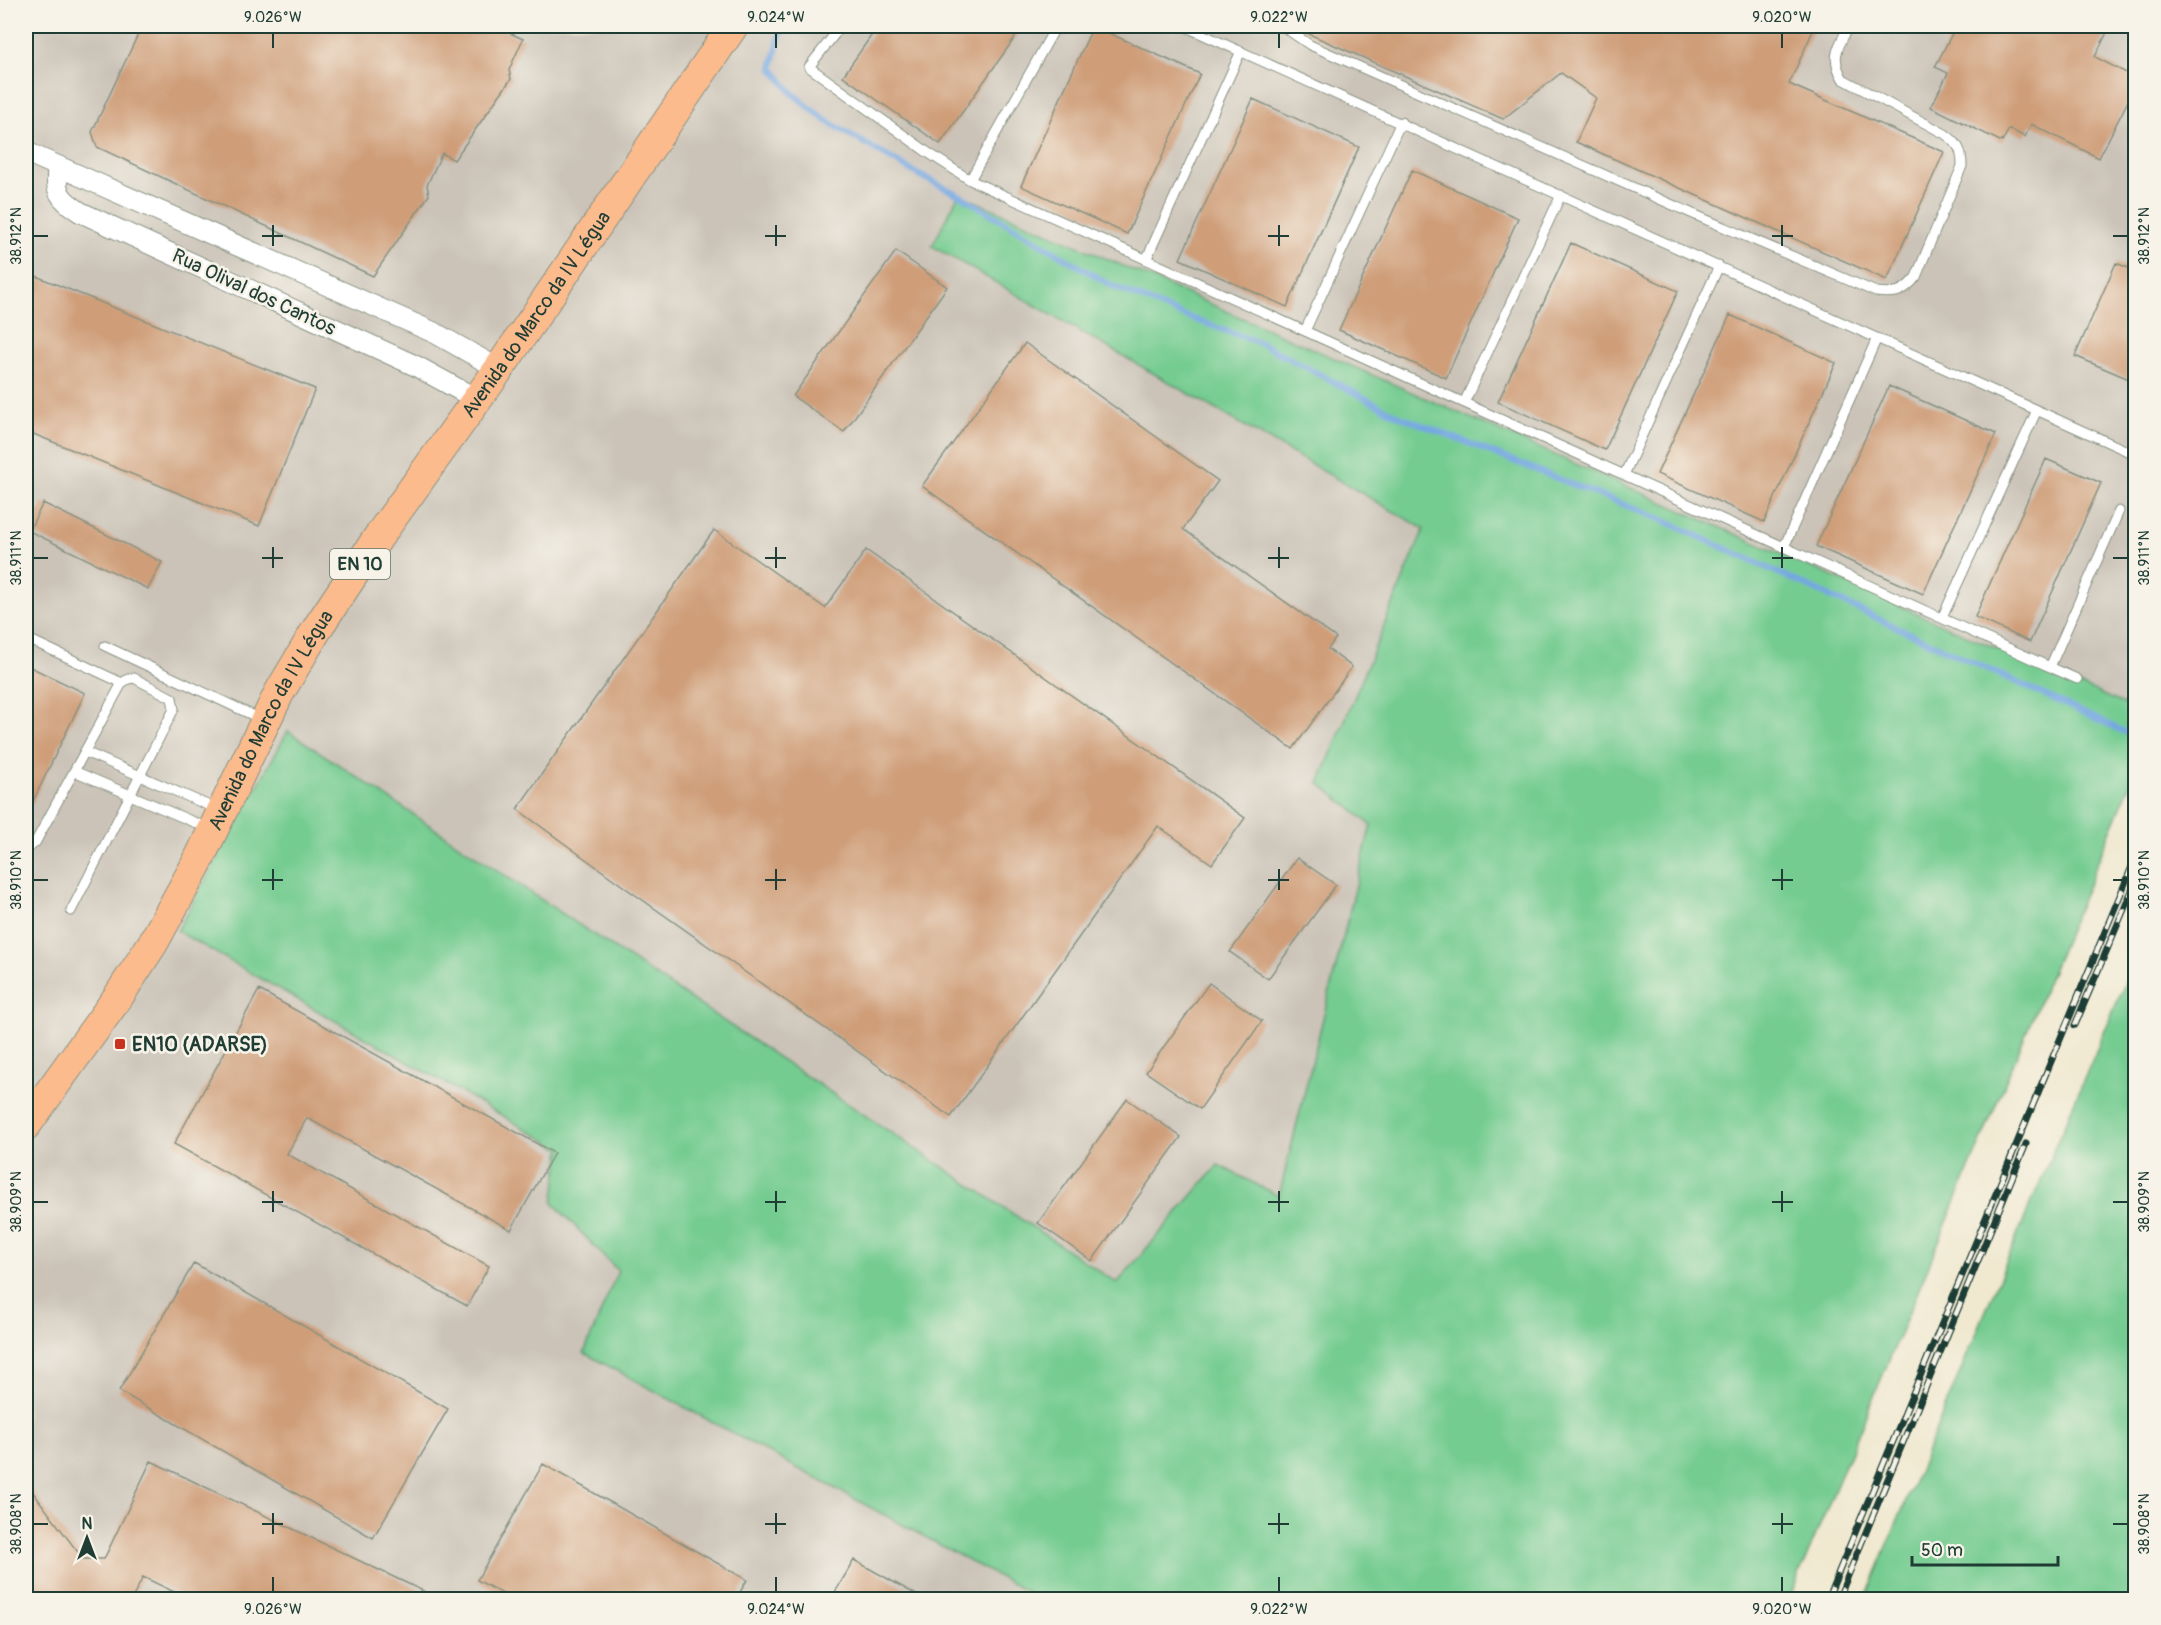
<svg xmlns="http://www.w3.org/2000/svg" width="2161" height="1625" viewBox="0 0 2161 1625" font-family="Pangolin,sans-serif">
<rect width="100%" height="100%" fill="#f7f3e8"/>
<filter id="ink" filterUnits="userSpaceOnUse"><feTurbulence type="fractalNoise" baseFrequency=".0167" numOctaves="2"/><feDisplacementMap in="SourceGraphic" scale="12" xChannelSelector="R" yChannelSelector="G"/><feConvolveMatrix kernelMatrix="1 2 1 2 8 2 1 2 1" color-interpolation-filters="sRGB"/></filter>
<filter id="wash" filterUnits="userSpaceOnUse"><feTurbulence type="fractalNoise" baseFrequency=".008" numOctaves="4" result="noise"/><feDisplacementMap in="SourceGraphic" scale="24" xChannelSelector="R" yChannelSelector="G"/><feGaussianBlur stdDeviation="1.35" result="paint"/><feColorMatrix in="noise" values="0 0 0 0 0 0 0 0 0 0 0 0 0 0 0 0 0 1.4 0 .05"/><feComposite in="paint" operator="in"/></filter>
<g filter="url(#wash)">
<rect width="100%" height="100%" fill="#f0e8cf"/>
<path fill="#cbc3b8" d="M26 26H2135V709L2075 682 932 247 1424 529 1319 782 1371 825 1279 1196 1217 1165 1117 1283 288 731 177 932 561 1149 553 1203 618 1271 584 1353 1040 1599 26 1600Z"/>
<path fill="#74cc91" stroke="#4a8462" stroke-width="1.5" d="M959 194 2135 709V773L1789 1599H1040L584 1353 618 1271 553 1203 561 1149 177 931 288 731 1117 1283 1218 1165 1279 1196 1371 825 1319 783 1424 529 932 246Z
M2135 960V1599H1865L2020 1229Z"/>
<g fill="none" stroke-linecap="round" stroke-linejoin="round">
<path stroke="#75a7e1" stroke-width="6" d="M782 26 772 68 793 94 825 120 919 175 961 196 1112 286 1182 315 1260 343 1397 415 1665 521 2136 737"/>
</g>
<g id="blocks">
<path fill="#cf9e79" d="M142 26H494L523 39 509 70 511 79 454 160 442 153 427 185 429 195 373 276 97 147 92 132Z
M878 26H1023L940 144 843 76Z
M1093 26 1200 74 1127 234 1021 186Z
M1293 26H1815L1789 84 1944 152 1887 280 1576 142 1596 98 1561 73 1503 119 1300 30Z
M1956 26H2110L2095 57 2136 78V85L2099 158 2031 124 2025 137 2009 129 2002 142 1931 107 1948 73 1935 67Z
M1253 99 1359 147 1287 307 1180 259Z
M1412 170 1518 218 1446 378 1339 330Z
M1571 243 1678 291 1605 450 1498 402Z
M896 251 947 287 844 432 793 396Z
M2116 263 2136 271V382L2075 356Z
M26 272 315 389 259 526 26 431Z
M1730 315 1836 363 1764 522 1657 474Z
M1025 343 1218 481 1183 529 1336 638 1328 649 1352 667 1293 749 922 486Z
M1889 386 1996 434 1923 594 1816 546Z
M2046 459 2101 483 2030 642 1975 617Z
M43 503 162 562 148 589 29 531Z
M714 530 825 608 866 550 1245 818 1212 864 1158 826 951 1117 627 889 517 809Z
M26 665 85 693 26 816Z
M1297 858 1336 885 1268 979 1230 952Z
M1209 983 1262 1021 1200 1109 1146 1072Z
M259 990 554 1153 511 1230 307 1118 287 1154 489 1266 467 1306 174 1144Z
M1127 1099 1181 1137 1092 1261 1038 1223Z
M194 1263 448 1409 373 1538 119 1391Z
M151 1461 362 1562 440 1599H189L143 1577 132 1599H26V1483L83 1559H104Z
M543 1464 747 1580 736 1599H512L477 1580Z
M854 1560 924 1599H831Z"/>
</g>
</g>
<g filter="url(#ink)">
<use href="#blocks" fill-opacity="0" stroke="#889282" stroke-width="1.5"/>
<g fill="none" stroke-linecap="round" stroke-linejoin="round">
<defs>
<path id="service" d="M841 26 809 67 927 152 970 180 2050 667 2119 511
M1184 26 2134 454 2136 458
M1282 26 1310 45 1700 217 1876 292C1896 294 1903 293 1916 277L1962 166C1962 150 1958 143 1945 134L1843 79C1830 57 1838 47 1849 26
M970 180 1055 28
M1146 260 1241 51
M1305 331 1401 122
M1464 403 1561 195
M1624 475 1719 266
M1784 547 1877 338
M1942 618 2037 410
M26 638 122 683
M105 646 263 720
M2050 667 2077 679
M85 752 219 810
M74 771 210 829
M26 849 35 843 122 683 128 679 134 678 172 698 174 709 71 911"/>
<path id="minor" d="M26 152 435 333 499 369
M58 166C54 192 59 198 80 212L416 366 478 400"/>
<g id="primary">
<path id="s1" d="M26 1125 118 997 153 943 197 863 279 693 320 624 379 536 499 369 733 26"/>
</g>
</defs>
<use href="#service" stroke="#889282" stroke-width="11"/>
<use href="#minor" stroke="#889282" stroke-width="22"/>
<use href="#primary" stroke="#889282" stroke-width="32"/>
<use href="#service" stroke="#fff" stroke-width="9"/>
<use href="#minor" stroke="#fff" stroke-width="20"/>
<use href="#primary" stroke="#fbbb8d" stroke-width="30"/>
<defs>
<path id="rail" d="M2075 1025 2136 881
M1827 1600 2136 857
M1838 1600 2026 1144"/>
</defs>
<use href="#rail" stroke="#1f3d34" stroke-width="7"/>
<use href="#rail" stroke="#f7f3e8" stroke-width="4.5" stroke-dasharray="14" stroke-linecap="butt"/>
</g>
</g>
<path fill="none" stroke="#1f3d34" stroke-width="2" d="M273 33V48M776 33V48M1279 33V48M1782 33V48M273 225V246M776 225V246M1279 225V246M1782 225V246M33 236H48M262 236H283M765 236H786M1268 236H1289M1772 236H1793M2113 236H2128M273 547V568M776 547V568M1279 547V568M1782 547V568M33 558H48M262 558H283M765 558H786M1268 558H1289M1772 558H1793M2113 558H2128M273 869V890M776 869V890M1279 869V890M1782 869V890M33 880H48M262 880H283M765 880H786M1268 880H1289M1772 880H1793M2113 880H2128M273 1191V1212M776 1191V1212M1279 1191V1212M1782 1191V1212M33 1202H48M262 1202H283M765 1202H786M1268 1202H1289M1772 1202H1793M2113 1202H2128M273 1513V1534M776 1513V1534M1279 1513V1534M1782 1513V1534M33 1524H48M262 1524H283M765 1524H786M1268 1524H1289M1772 1524H1793M2113 1524H2128M273 1577V1592M776 1577V1592M1279 1577V1592M1782 1577V1592"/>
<rect fill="#c8321e" stroke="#f7f3e8" stroke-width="2" x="114" y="1038" width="12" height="12" rx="3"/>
<g text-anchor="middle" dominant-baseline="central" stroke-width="5" stroke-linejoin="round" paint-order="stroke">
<rect fill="#f7f3e8" stroke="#60746a" stroke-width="1.5" x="330" y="549" width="60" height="30" rx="4.5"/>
<g font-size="18" font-weight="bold" fill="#1f3d34">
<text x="360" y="564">EN 10</text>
</g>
<g font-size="20" fill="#1f3d34" stroke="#f7f3e8">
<text transform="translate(254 292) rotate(25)">Rua Olival dos Cantos</text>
<text stroke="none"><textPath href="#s1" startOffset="960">Avenida do Marco da IV Légua</textPath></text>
<text stroke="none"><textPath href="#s1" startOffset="474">Avenida do Marco da IV Légua</textPath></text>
</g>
<g font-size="20" font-weight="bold" fill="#1f3d34" stroke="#f7f3e8" text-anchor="start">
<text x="132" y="1044">EN10 (ADARSE)</text>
</g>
</g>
<rect width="2161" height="1625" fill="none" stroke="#f7f3e8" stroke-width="66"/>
<g transform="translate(87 1538)" stroke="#f7f3e8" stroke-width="4.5" paint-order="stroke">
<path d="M0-4.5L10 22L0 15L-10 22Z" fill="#1f3d34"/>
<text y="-9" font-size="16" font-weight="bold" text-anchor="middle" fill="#1f3d34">N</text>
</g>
<path d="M1912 1556v9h146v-9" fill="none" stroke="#1f3d34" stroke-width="3"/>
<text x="1921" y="1556" font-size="18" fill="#1f3d34" stroke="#f7f3e8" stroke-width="4.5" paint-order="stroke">50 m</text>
<rect x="33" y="33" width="2095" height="1559" fill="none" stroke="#1f3d34" stroke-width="2"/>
<g font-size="15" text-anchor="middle" fill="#1f3d34">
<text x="273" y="22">9.026°W</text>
<text x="776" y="22">9.024°W</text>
<text x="1279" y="22">9.022°W</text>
<text x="1782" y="22">9.020°W</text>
<text transform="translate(16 236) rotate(-90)" y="5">38.912°N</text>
<text transform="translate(2144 236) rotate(-90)" y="5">38.912°N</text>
<text transform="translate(16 558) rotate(-90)" y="5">38.911°N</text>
<text transform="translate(2144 558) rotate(-90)" y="5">38.911°N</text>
<text transform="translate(16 880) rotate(-90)" y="5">38.910°N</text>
<text transform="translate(2144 880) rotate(-90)" y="5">38.910°N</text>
<text transform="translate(16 1202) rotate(-90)" y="5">38.909°N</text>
<text transform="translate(2144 1202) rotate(-90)" y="5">38.909°N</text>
<text transform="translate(16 1524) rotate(-90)" y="5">38.908°N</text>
<text transform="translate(2144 1524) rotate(-90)" y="5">38.908°N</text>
<text x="273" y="1614">9.026°W</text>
<text x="776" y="1614">9.024°W</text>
<text x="1279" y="1614">9.022°W</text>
<text x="1782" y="1614">9.020°W</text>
</g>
</svg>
